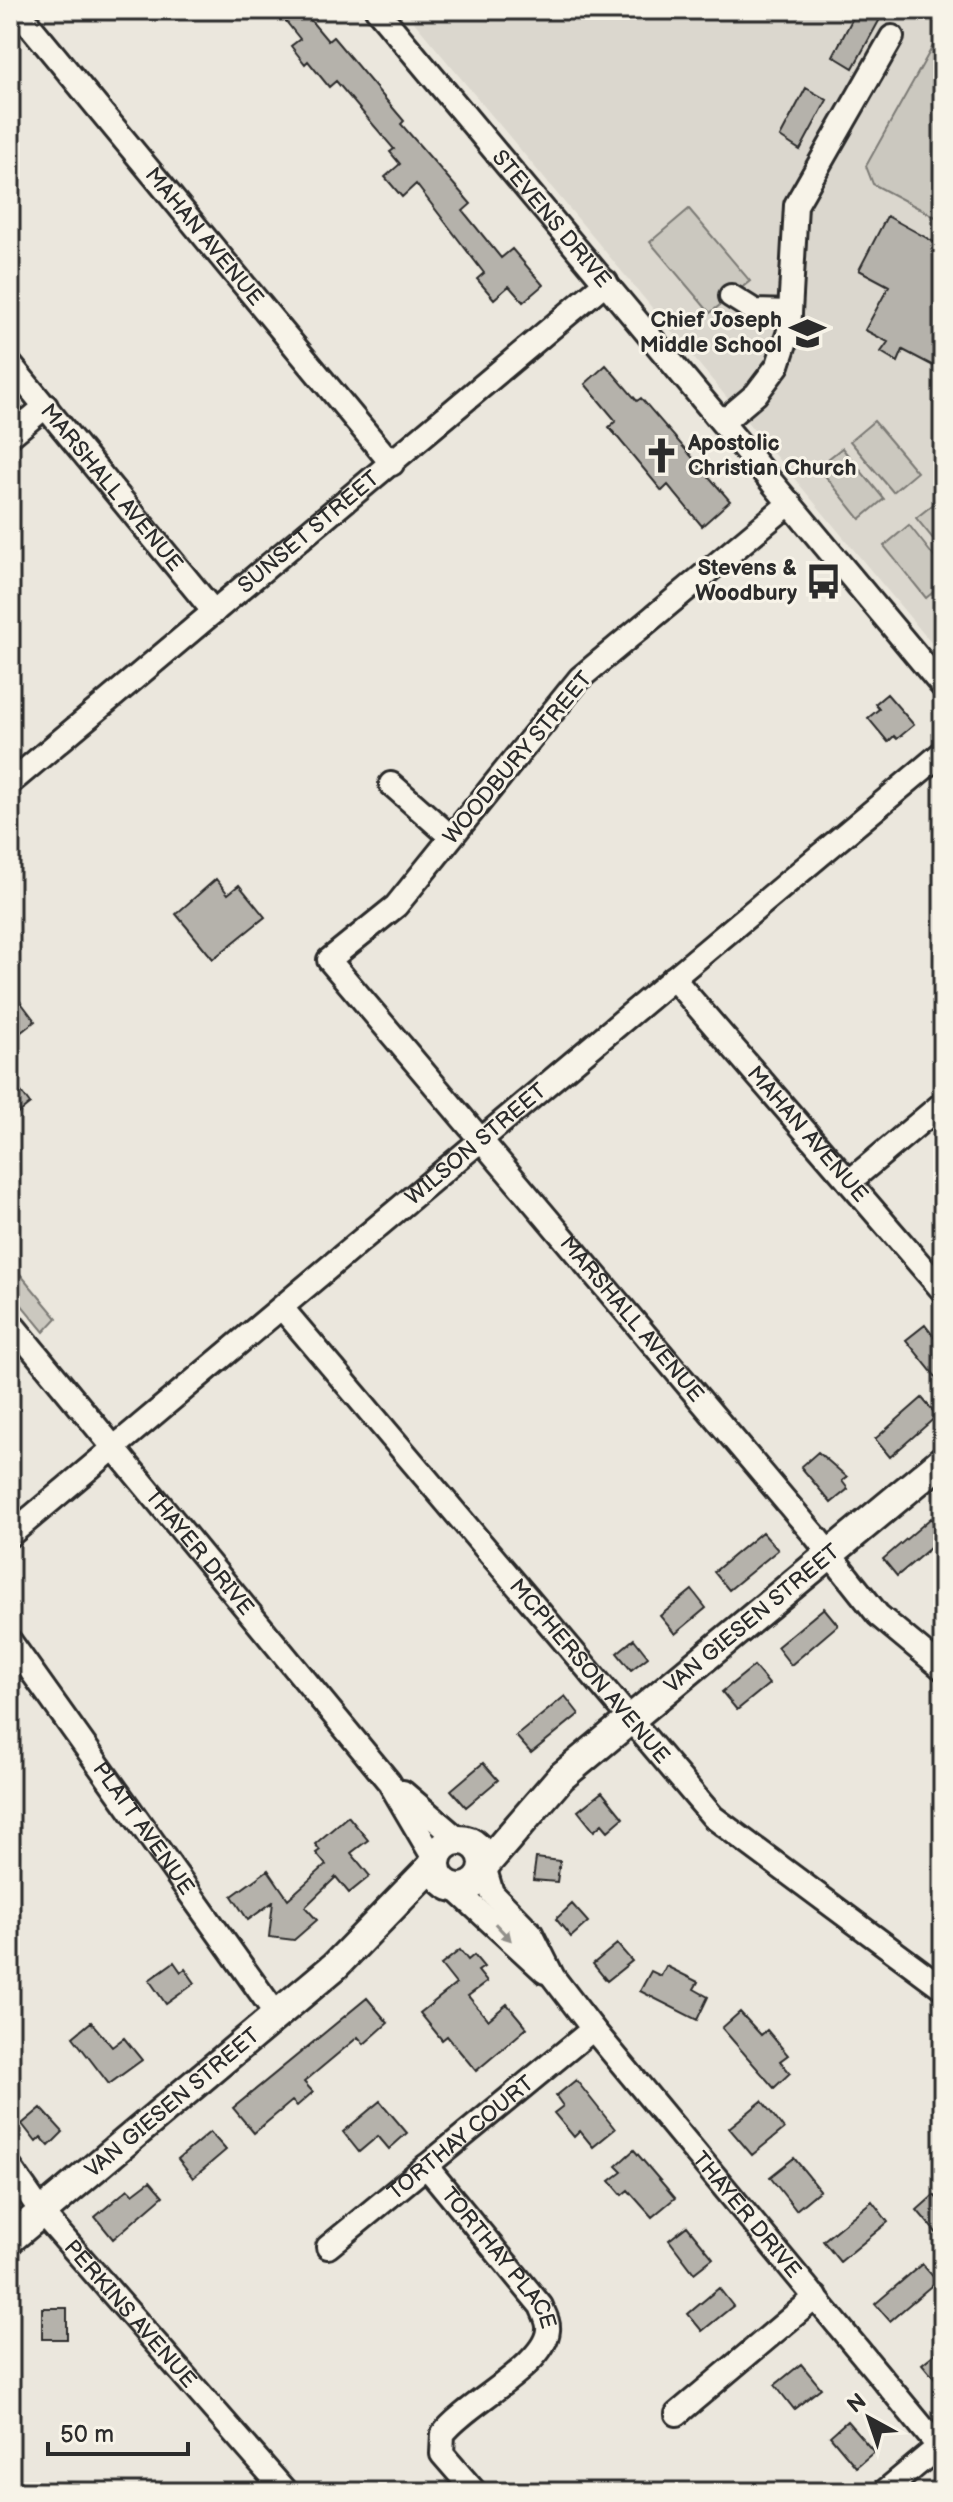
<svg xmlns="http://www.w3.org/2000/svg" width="953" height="2502" viewBox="0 0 953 2502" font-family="'Balsamiq Sans',sans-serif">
<rect width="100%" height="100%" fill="#ebe7dd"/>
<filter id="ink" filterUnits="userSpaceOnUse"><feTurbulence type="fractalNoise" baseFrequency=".0125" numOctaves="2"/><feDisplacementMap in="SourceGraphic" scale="16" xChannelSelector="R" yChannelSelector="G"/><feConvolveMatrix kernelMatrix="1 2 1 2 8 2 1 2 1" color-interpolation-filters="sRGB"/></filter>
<g filter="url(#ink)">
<path fill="#dbd7ce" d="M404 10H943V657Z"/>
<path fill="#cbc8bf" stroke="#7b7a75" stroke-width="2" d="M934 44 943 48V221L873 184 866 166Z
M689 209 750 281 710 313 650 242Z
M874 421 917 472 893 492 850 441Z
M842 448 884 499 860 519 818 467Z
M940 499 943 504V551L916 518Z
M909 525 943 568V584L926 598 884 546Z
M10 1262 57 1318 44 1332 10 1291Z"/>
<path fill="#b5b2ab" stroke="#2b2b2b" stroke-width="2" d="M277 10H302L328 41 333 37 404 121 401 124 471 204 463 211 501 258 512 249 543 285 523 302 509 286 494 299 477 279 484 273 416 184 402 197 385 177 400 164 390 152 394 149 336 81 329 87 308 61 305 64 291 46 300 39Z
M857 10 880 19 853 68 833 56Z
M806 88 827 100 800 150 780 137Z
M887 216 943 247V371L903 350 898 362 881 352 888 342 865 330 889 286 859 270Z
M606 365 637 401 641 398 730 501 702 526 668 485 662 491 609 427 616 421 585 384Z
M887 694 914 725 897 739 894 736 888 742 868 718 879 709 875 704Z
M216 879 228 894 239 885 265 917 213 959 176 914Z
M10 988 35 1021 10 1041Z
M10 1077 30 1104 10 1120Z
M925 1325 943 1348V1386L906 1340Z
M922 1398 937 1416 890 1457 875 1439Z
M818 1452 847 1477 842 1481 848 1489 831 1503 801 1467Z
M931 1518 943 1537 897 1576 883 1559Z
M762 1532 778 1550 729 1590 714 1572Z
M692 1590 706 1608 675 1634 660 1616Z
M824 1608 838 1625 791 1665 777 1647Z
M634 1639 648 1657 631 1670 617 1653Z
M754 1666 769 1684 737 1710 722 1692Z
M565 1696 579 1714 531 1753 516 1736Z
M483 1763 498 1780 466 1807 451 1790Z
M602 1792 623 1818 608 1831 602 1824 594 1831 578 1811Z
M348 1816 368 1840 351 1853 370 1876 349 1893 336 1877 305 1907 317 1920 294 1940 269 1937 273 1902 248 1920 232 1896 268 1870 288 1899 326 1865 316 1853 320 1850 315 1844Z
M536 1858 560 1861 557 1882 533 1880Z
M572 1904 588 1922 571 1937 556 1919Z
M617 1944 632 1961 607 1981 593 1964Z
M460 1950 468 1960 474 1955 484 1967 478 1971 487 1982 468 1996 488 2020 507 2004 527 2028 476 2071 447 2036 442 2040 420 2013 456 1984 441 1965Z
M174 1962 181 1972 185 1969 195 1983 166 2004 149 1980Z
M666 1966 698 1982 694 1989 708 1997 697 2020 640 1991 651 1971 661 1976Z
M367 1998 388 2023 364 2044 358 2037 304 2082 313 2092 297 2106 292 2101 254 2133 233 2108Z
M740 2012 761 2035 767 2030 788 2055 780 2061 790 2073 774 2088 722 2028Z
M91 2022 112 2047 124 2038 142 2060 109 2084 73 2037Z
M576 2080 615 2129 593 2147 580 2131 574 2137 554 2113 563 2106 556 2096Z
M380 2101 407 2133 389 2149 378 2136 359 2152 343 2132Z
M762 2101 784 2129 752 2155 729 2128Z
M41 2108 63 2132 49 2146 41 2137 36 2142 22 2124Z
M210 2132 226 2150 193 2178 178 2159Z
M634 2150 675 2198 652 2217 628 2190 622 2195 610 2181 622 2172 616 2166Z
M794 2158 820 2190 796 2210 770 2177Z
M150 2181 163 2196 113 2239 95 2217 128 2189 133 2194Z
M934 2195 943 2205V2241L917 2210Z
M872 2201 888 2222 840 2262 823 2241Z
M687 2226 713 2258 694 2273 669 2240Z
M922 2264 937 2281 890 2321 875 2304Z
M719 2288 733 2306 702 2331 688 2314Z
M42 2308H67V2339H42Z
M943 2347V2389L922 2364Z
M801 2364 821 2388 794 2409 775 2385Z
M847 2421 874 2452 856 2467 830 2436Z"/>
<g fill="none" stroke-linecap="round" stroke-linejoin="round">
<defs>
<g id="minor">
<path id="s1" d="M17 10 392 464"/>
<path id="s2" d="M377 10 943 687"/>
<path d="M731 296 755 311 790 312"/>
<path id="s3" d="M10 364 214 612"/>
<path d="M723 422 756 394 778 365 789 331 796 205 892 37"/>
<path d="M10 436 46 406"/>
<path id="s4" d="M790 503 580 678 396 906 329 960 816 1537 878 1615 943 1669"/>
<path id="s5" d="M10 783 606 282"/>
<path d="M391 784 451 837"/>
<path id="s6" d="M673 978 943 1291"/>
<path d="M849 1182 943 1103"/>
<path id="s7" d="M282 1308 713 1817 943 1988"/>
<path id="s8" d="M10 1322 389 1782 436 1862"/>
<path id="s9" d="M10 1535 943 752"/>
<path id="s10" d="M10 1641 276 2014"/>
<path d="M403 1792 459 1840"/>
<path id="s11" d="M484 1866 492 1893 531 1933 553 1977 593 2029 943 2452"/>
<path d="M453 1887 545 1972"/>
<path id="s12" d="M426 2166 541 2306C544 2314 549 2322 548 2330 545 2366 465 2404 443 2434L442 2454 475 2492"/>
<path id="s13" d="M10 2167 42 2213 286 2492"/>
<path id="s14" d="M328 2247 593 2029"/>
<path d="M677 2414 816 2297"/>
<path d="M884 2492 943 2443"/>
</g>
<g id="major">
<circle cx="460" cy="1864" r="24"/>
<path id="s15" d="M484 1866 561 1777 943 1460"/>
<path id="s16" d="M10 2239 335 1966 436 1862"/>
</g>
</defs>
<use href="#minor" stroke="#2b2b2b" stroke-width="28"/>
<use href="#major" stroke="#2b2b2b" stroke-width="34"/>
<use href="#minor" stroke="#f7f3e8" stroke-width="22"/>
<use href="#major" stroke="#f7f3e8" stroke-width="28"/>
</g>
<defs><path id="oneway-solid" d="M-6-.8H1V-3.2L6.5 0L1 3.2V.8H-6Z" transform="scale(2)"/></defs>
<use fill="#918f8a" href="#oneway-solid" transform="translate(503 1932) rotate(47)"/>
</g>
<defs>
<symbol id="school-bare" viewBox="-9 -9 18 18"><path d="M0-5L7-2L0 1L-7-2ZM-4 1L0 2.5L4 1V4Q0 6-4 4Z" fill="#2b2b2b" stroke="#f7f3e8" stroke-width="2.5" paint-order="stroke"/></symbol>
<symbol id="church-bare" viewBox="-9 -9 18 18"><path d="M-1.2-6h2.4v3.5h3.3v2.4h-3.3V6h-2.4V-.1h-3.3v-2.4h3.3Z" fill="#2b2b2b" stroke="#f7f3e8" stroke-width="2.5" paint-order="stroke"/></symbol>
<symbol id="bus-bare" viewBox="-9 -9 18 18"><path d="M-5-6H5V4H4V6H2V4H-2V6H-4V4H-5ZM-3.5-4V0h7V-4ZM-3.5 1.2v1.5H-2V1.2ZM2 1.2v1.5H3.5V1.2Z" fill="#2b2b2b" stroke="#f7f3e8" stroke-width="2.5" paint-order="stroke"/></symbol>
</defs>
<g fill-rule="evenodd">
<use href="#school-bare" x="782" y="308" width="51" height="51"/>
<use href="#church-bare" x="636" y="430" width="51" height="51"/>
<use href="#bus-bare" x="798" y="556" width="51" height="51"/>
</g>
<g text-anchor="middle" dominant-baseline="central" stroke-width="6" stroke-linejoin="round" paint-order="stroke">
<g font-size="22" fill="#2b2b2b" stroke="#f7f3e8">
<text stroke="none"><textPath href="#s2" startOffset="272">STEVENS DRIVE</textPath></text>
<text stroke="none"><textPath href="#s1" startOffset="294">MAHAN AVENUE</textPath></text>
<text stroke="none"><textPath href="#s3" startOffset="160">MARSHALL AVENUE</textPath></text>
<text stroke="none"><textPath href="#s5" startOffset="390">SUNSET STREET</textPath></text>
<text transform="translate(518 758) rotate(-50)">WOODBURY STREET</text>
<text stroke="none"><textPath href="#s6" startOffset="206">MAHAN AVENUE</textPath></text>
<text stroke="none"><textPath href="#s9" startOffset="608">WILSON STREET</textPath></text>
<text stroke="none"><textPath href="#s4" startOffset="1122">MARSHALL AVENUE</textPath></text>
<text stroke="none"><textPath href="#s8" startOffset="298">THAYER DRIVE</textPath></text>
<text stroke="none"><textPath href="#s15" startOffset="366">VAN GIESEN STREET</textPath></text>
<text stroke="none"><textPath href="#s7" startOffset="476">MCPHERSON AVENUE</textPath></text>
<text stroke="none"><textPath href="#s10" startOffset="230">PLATT AVENUE</textPath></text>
<text stroke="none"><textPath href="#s16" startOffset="212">VAN GIESEN STREET</textPath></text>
<text stroke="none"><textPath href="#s14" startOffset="172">TORTHAY COURT</textPath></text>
<text stroke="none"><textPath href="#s11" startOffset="440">THAYER DRIVE</textPath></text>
<text stroke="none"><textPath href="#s12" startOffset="118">TORTHAY PLACE</textPath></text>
<text stroke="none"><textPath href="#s13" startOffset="190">PERKINS AVENUE</textPath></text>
</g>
<g font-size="22" font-weight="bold" fill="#2b2b2b" stroke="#f7f3e8" text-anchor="end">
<text x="782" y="320">Chief Joseph<tspan x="782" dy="25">Middle School</tspan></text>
<text x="688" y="443" text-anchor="start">Apostolic<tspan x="688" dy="25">Christian Church</tspan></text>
<text x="797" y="568">Stevens &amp;<tspan x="797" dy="25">Woodbury</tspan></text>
</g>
</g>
<rect width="953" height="2502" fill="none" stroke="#f7f3e8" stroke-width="40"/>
<rect x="20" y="20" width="913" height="2462" fill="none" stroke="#2b2b2b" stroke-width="3" filter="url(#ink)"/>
<g transform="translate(869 2418) rotate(320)" stroke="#f7f3e8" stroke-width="6" paint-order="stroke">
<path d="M0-6L14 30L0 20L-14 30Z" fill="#2b2b2b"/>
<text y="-12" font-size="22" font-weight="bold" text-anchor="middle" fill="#2b2b2b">N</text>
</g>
<path d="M48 2442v12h140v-12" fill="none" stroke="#2b2b2b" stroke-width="4"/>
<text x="60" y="2442" font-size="24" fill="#2b2b2b" stroke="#f7f3e8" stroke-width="6" paint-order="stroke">50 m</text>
</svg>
